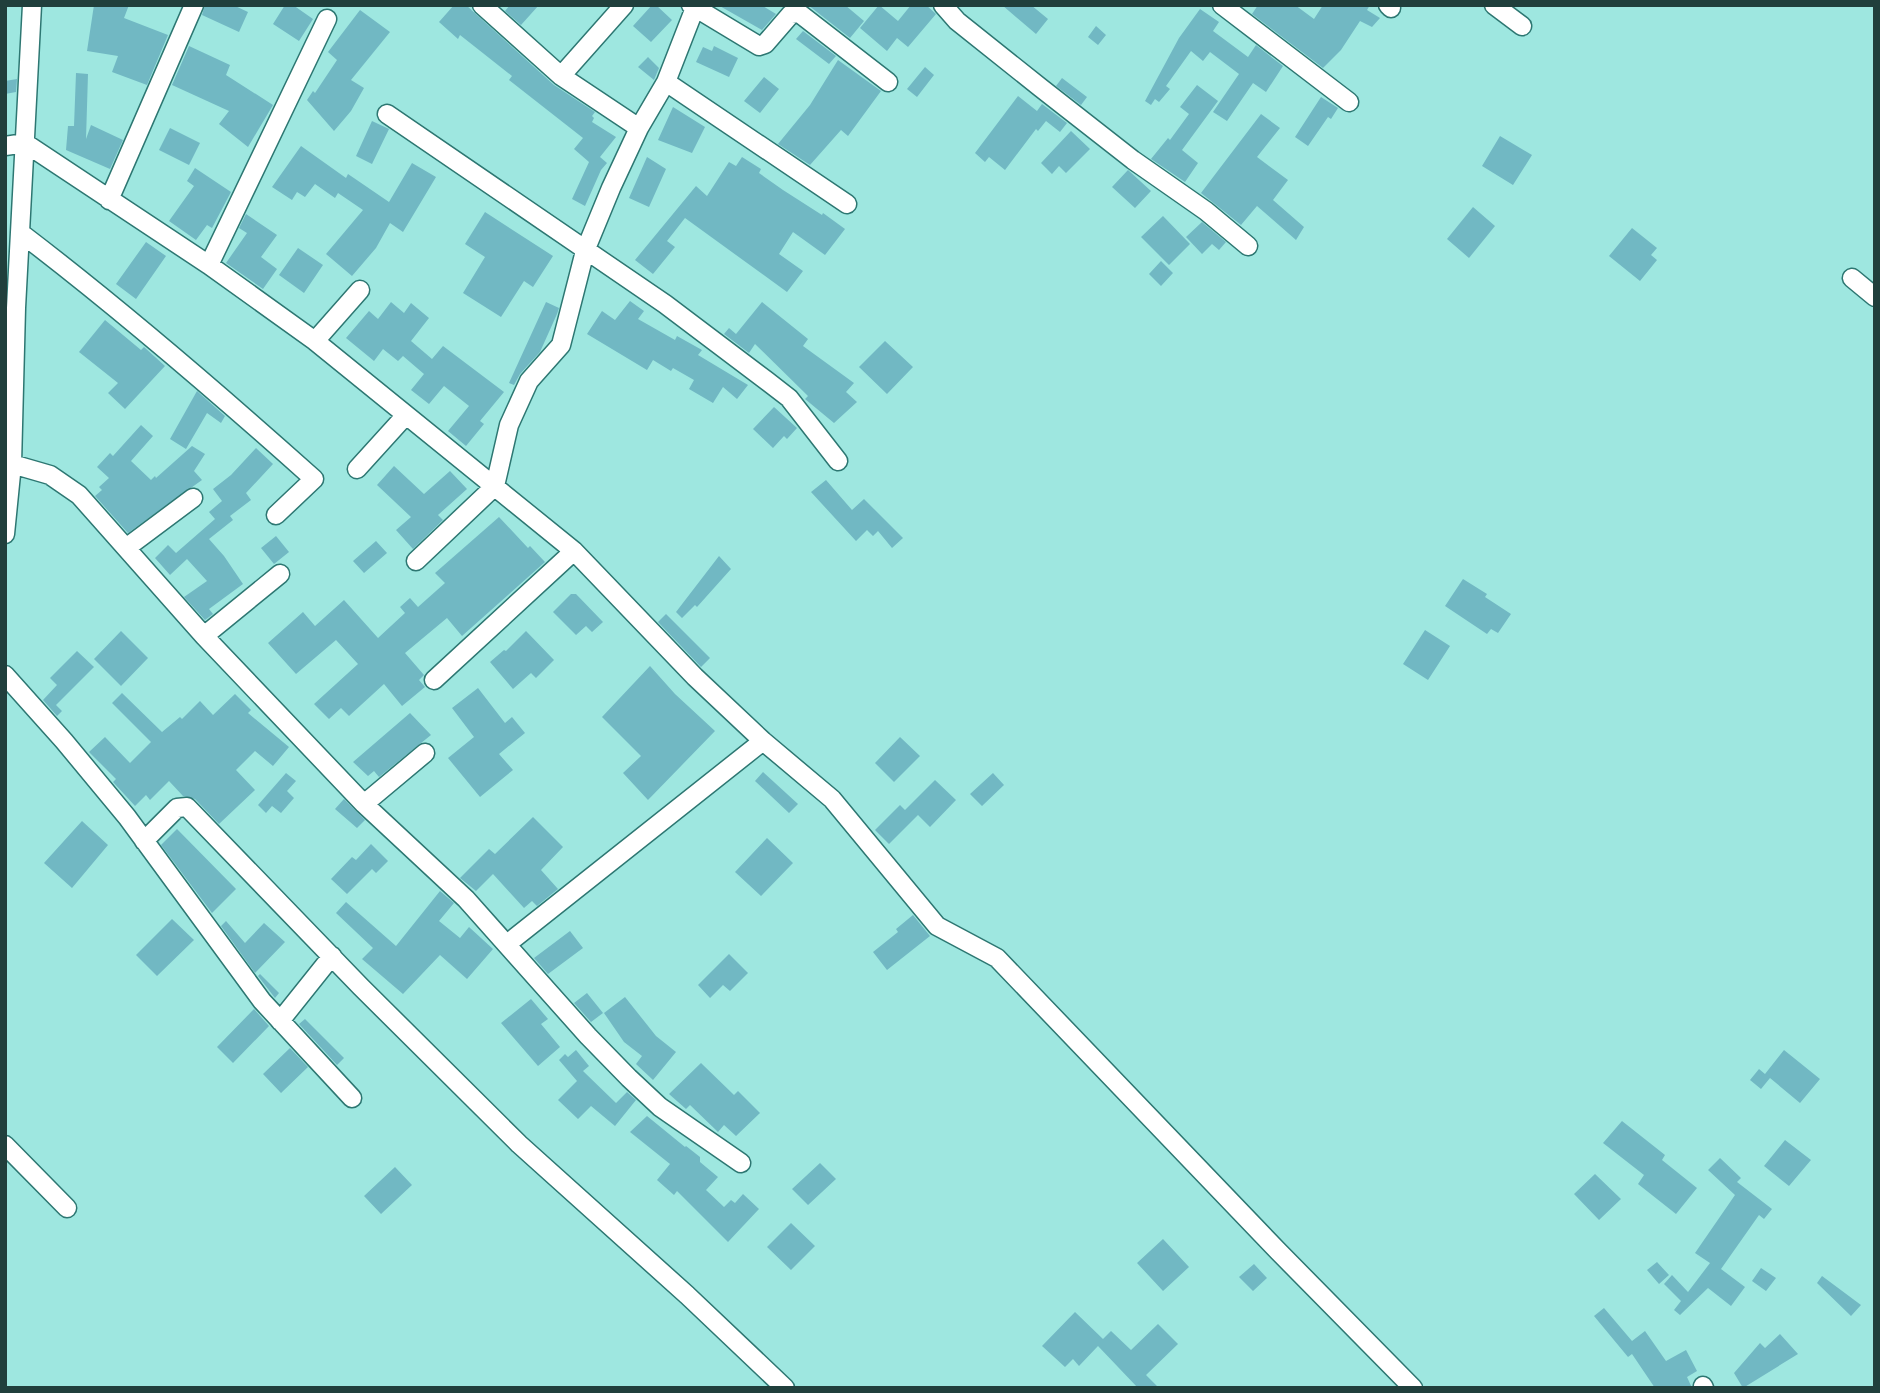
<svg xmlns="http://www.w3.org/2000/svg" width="1880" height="1393" viewBox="0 0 1880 1393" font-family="'Varela Round',sans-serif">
<rect width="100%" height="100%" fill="#9ee7e0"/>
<path fill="#71b8c3" d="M94 5H129L124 18 168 35 147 85 112 72 118 56 87 51Z
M205 5H233L248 12 239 32 202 15Z
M285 5H293L313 19 299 41 273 24Z
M454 5H466L554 85 595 112 592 116 594 118 592 122 616 137 600 157 607 163 601 170 585 206 572 199 589 162 574 149 583 138 509 80 512 76 460 35 458 39 439 22Z
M510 5H539L521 25 505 11Z
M652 5H656L672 20 651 42 633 26Z
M718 5H761L776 14 762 30Z
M808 5H845L864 21 850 38Z
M879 5 898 21 911 5H926L936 14 908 47 897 38 887 51 860 28Z
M1002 5H1031L1048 19 1036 34Z
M1258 5H1295L1314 19 1323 5H1370L1367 10 1380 18 1372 27 1360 21 1341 50 1323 68 1252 14Z
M1200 9 1219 22 1213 31 1248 57 1256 45 1283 66 1266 92 1253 83 1227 121 1213 112 1239 74 1210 52 1203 61 1191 51 1166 86 1170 89 1159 102 1155 99 1151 105 1145 101 1179 38Z
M360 10 390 32 351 80 364 88 351 111 334 131 307 100 313 91 315 93 337 60 328 52Z
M1096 26 1106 35 1098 45 1088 37Z
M803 31 836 56 829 64 796 39Z
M189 46 230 65 226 75 273 105 248 147 219 124 229 111 172 85Z
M714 46 738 58 729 77 696 62 703 47 712 51Z
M648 57 659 68 654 80 638 67Z
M838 60 881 91 848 136 841 130 810 165 778 144 810 105Z
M925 67 934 75 917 97 907 89Z
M76 73 88 74 86 139 91 125 123 140 110 169 66 150 68 126H74Z
M764 77 779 89 760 113 744 101Z
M1062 78 1087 97 1081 105 1056 86Z
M17 79 16 92 5 94V81Z
M1197 85 1218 101 1182 150 1198 163 1185 182 1151 159 1168 138 1170 140 1189 114 1180 107Z
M1018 96 1037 111 1042 104 1067 123 1060 132 1046 121 1038 131 1036 129 1005 170 989 157 985 162 975 153Z
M1321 97 1338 108 1331 119 1328 117 1308 146 1295 137Z
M673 107 705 127 692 153 658 140Z
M1261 114 1280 128 1257 157 1288 180 1273 200 1304 227 1296 240 1257 206 1241 225 1201 193Z
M372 121 389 129 372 164 356 156Z
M170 128 200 143 189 165 159 150Z
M1071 131 1090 149 1066 173 1059 166 1052 174 1041 163Z
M1500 136 1532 155 1513 185 1482 166Z
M301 146 346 178 348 174 389 202 412 163 436 177 403 232 390 223 376 248 352 276 326 254 363 210 338 193 335 198 315 184 305 197 297 192 292 200 272 187Z
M647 157 666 169 649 207 629 198Z
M742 157 761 169 759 173 783 190 822 215 823 213 845 229 825 255 793 232 779 254 803 271 787 292 685 218 667 241 675 247 653 274 635 260 696 186 707 196 729 162 736 166Z
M195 168 231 192 212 228 207 225 196 240 169 221 194 186 187 181Z
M1128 170 1151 191 1135 208 1112 187Z
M1473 207 1495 226 1469 258 1447 239Z
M485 212 553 256 533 287 524 281 501 317 463 293 485 257 465 244Z
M246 214 277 235 261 257 277 269 263 289 226 263 247 233 239 228Z
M1163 216 1190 244 1169 265 1141 237Z
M1202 222 1226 242 1219 250 1212 244 1202 254 1186 237Z
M1632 228 1657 248 1651 255 1657 260 1640 281 1609 256Z
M146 242 166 256 136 299 116 284Z
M298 248 323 265 304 293 279 275Z
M1161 261 1173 273 1161 286 1149 274Z
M630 301 644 311 638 319 675 340 677 336 702 350 698 355 748 385 737 399 723 387 713 403 689 389 694 380 673 368 671 371 653 360 647 370 587 334 602 311 615 320Z
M391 302 404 313 411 303 429 318 411 341 432 359 443 346 504 392 480 421 484 424 466 446 448 431 469 406 444 386 429 404 411 390 424 374 403 356 398 361 383 349 374 361 346 338 369 311 378 319Z
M546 302 559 308 557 314 540 352 520 374 514 385 509 383Z
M762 302 808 339 803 346 854 383 846 392 857 402 834 423 805 399 808 396 755 344 749 353 724 334 729 328 736 334Z
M105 320 141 350 144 347 165 366 125 409 108 393 118 383 79 352Z
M885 341 913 367 887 394 859 367Z
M197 391 225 416 221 423 207 413 186 449 170 439Z
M774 407 797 428 787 439 784 436 773 448 753 429Z
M141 425 153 436 131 461 151 480 155 476 156 478 192 446 205 454 194 471 202 480 128 533 95 496 102 490 99 487 109 478 97 467 110 453 113 456Z
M256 448 273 464 246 493 251 500 230 516 233 520 209 539 224 556 243 584 209 609 213 614 205 620 184 597 207 581 187 559 170 575 155 558 168 545 176 553 215 519 209 512 222 501 213 489 231 475Z
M394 466 424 494 450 471 467 489 438 515 443 520 413 549 396 530 411 517 377 485Z
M826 480 852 510 864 499 903 538 892 548 878 531 873 536 867 530 856 541 811 492Z
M499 517 528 548 530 546 545 562 462 636 447 618 405 653 424 675 419 680 425 687 402 706 384 684 349 716 341 708 329 719 314 704 358 664 336 640 296 674 268 643 303 612 315 626 344 600 378 638 405 613 400 607 410 598 418 607 445 583 435 573Z
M276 536 289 552 274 564 261 548Z
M376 541 387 553 364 573 353 561Z
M719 556 731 569 697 607 695 605 682 618 676 612Z
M1463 579 1487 594 1485 597 1511 614 1498 633 1491 629 1487 634 1445 606Z
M571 594H576L603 622 592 632 586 626 576 635 553 612Z
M666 614 710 658 701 667 658 622Z
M1425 630 1450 646 1428 680 1403 664Z
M121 631 148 658 121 686 94 659Z
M526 631 554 660 536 678 531 673 513 689 490 662 504 650 506 651Z
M77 651 94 667 56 705 62 711 57 716 43 700 57 685 50 678Z
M650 666 675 694 715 731 648 800 623 773 641 756 602 717Z
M478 688 505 723 512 717 525 733 499 754 513 770 480 797 448 758 474 737 452 708Z
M122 693 162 732 180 717 182 719 200 701 213 715 235 694 251 710 248 713 289 747 273 766 255 751 236 770 255 790 219 824 195 799 183 796 169 781 150 800 146 795 135 806 113 782 116 779 89 752 105 737 130 763 151 742 112 703Z
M410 713 431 735 379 777 374 771 368 776 353 762Z
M900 737 920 756 894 782 875 763Z
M763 772 798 804 789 813 755 781Z
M286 773 296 781 287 791 294 798 281 813 272 806 266 813 258 805Z
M993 773 1004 785 982 806 970 794Z
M935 780 956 800 930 827 918 815 889 844 875 830 900 805 905 810Z
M344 799 365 820 357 828 335 809Z
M533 817 563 847 541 870 558 889 537 906 532 901 524 908 493 874 476 891 460 878 489 849 495 854Z
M82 821 108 845 72 888 44 863Z
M177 829 236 889 212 913 161 845Z
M767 838 793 863 761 896 735 872Z
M371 844 388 861 376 873 372 869 347 894 331 879 352 857 356 860Z
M440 891 454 903 439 921 460 938 469 927 493 949 467 979 440 955 403 994 362 959 373 948 336 913 346 902 396 946Z
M913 915 930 936 887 970 873 952 898 932 896 929Z
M172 919 194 940 157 976 136 955Z
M226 921 245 943 264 923 285 942 255 973 221 926Z
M570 931 583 948 548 974 534 958Z
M729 954 748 973 730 991 723 985 710 998 698 985Z
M260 974 279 993 275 998 258 976Z
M587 993 603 1013 591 1022 574 1003Z
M625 997 656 1036 676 1052 653 1080 636 1064 642 1056 624 1042 604 1013Z
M531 999 548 1019 541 1024 560 1047 538 1066 501 1023Z
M254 1009 269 1026 233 1063 217 1047Z
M305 1019 344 1058 337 1065 299 1024Z
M290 1048 308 1067 281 1093 263 1074Z
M576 1050 589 1066 583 1071 616 1103 627 1092 636 1100 615 1126 591 1106 578 1119 558 1100 577 1081 559 1060 565 1054 568 1057Z
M1784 1050 1820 1079 1800 1103 1770 1078 1761 1089 1750 1080 1759 1069 1765 1074Z
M701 1063 734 1095 738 1091 760 1113 736 1136 724 1125 718 1132 690 1105 686 1109 669 1094Z
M647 1116 685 1147 686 1146 700 1157V1162L718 1177 706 1190 724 1207 731 1200 735 1203 743 1194 759 1209 728 1242 677 1191 674 1195 657 1180 670 1164 630 1132Z
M1622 1121 1665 1155 1662 1160 1697 1188 1676 1214 1638 1184 1644 1175 1603 1143Z
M1785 1140 1811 1160 1789 1186 1764 1166Z
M1720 1158 1741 1178 1737 1182 1772 1209 1764 1219 1759 1215 1721 1269 1745 1287 1731 1306 1708 1288 1680 1315 1674 1310 1681 1301 1664 1284 1672 1275 1688 1292 1710 1263 1695 1253 1735 1195 1708 1170Z
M820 1163 836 1179 808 1205 792 1189Z
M395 1167 412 1185 381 1214 364 1196Z
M1595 1174 1621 1199 1599 1220 1574 1194Z
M791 1223 815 1246 791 1270 767 1247Z
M1163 1239 1189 1267 1163 1291 1137 1263Z
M1657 1262 1669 1275 1659 1284 1647 1270Z
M1254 1264 1267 1278 1253 1291 1239 1277Z
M1761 1268 1776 1278 1766 1291 1752 1281Z
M1822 1276 1861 1305 1851 1316 1817 1283Z
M1604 1308 1632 1341 1645 1331 1666 1361 1686 1350 1697 1371 1687 1377 1692 1388H1655L1632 1354 1628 1357 1594 1316Z
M1075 1312 1103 1339 1111 1331 1131 1350 1158 1324 1178 1344 1146 1375 1159 1388H1138L1098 1346 1079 1366 1073 1359 1065 1367 1042 1346Z
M1780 1334 1798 1354 1743 1388 1734 1373 1760 1343 1765 1348Z"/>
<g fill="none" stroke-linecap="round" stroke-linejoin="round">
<defs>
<path id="minor" d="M482 5 561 76 639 128
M691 5 759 46 765 44 791 14 799 13 888 82
M943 5 957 21 1041 88 1133 160 1206 211 1248 246
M1222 5 1349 102
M1388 5 1391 8
M1494 5 1522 26
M561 76 624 5
M666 82 847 204
M387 114 665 304 767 381 789 398 838 461
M5 146 25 143 209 265 315 341 574 551 695 677 763 741 832 799 937 926 997 958 1278 1251 1413 1388
M109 200 194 5
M22 234C123 311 219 394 314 479L276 515
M209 265 327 19
M1852 278 1875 297
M315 341 360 290
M5 465 12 464 50 475 79 495 204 636 364 804 466 899 588 1036 629 1078 660 1107 741 1163
M357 469 406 415
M5 534 12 464 16 308 32 5
M126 548 193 498
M416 561 495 486 509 425 529 381 561 345 585 251 611 188 639 128 666 82 696 5
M204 636 280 574
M5 675 64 741 127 817 262 1001 352 1098
M434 680 574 551
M364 804 425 753
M144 841 177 808 187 807 361 987 519 1144 687 1295 785 1388
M507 944 763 741
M280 1021 332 956
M5 1145 67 1208
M1703 1386 1704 1388"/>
</defs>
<use href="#minor" stroke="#2d7772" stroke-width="21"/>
<use href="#minor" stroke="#fff" stroke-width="18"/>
</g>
<rect width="1880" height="1393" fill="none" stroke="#203f3c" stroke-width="14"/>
</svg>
